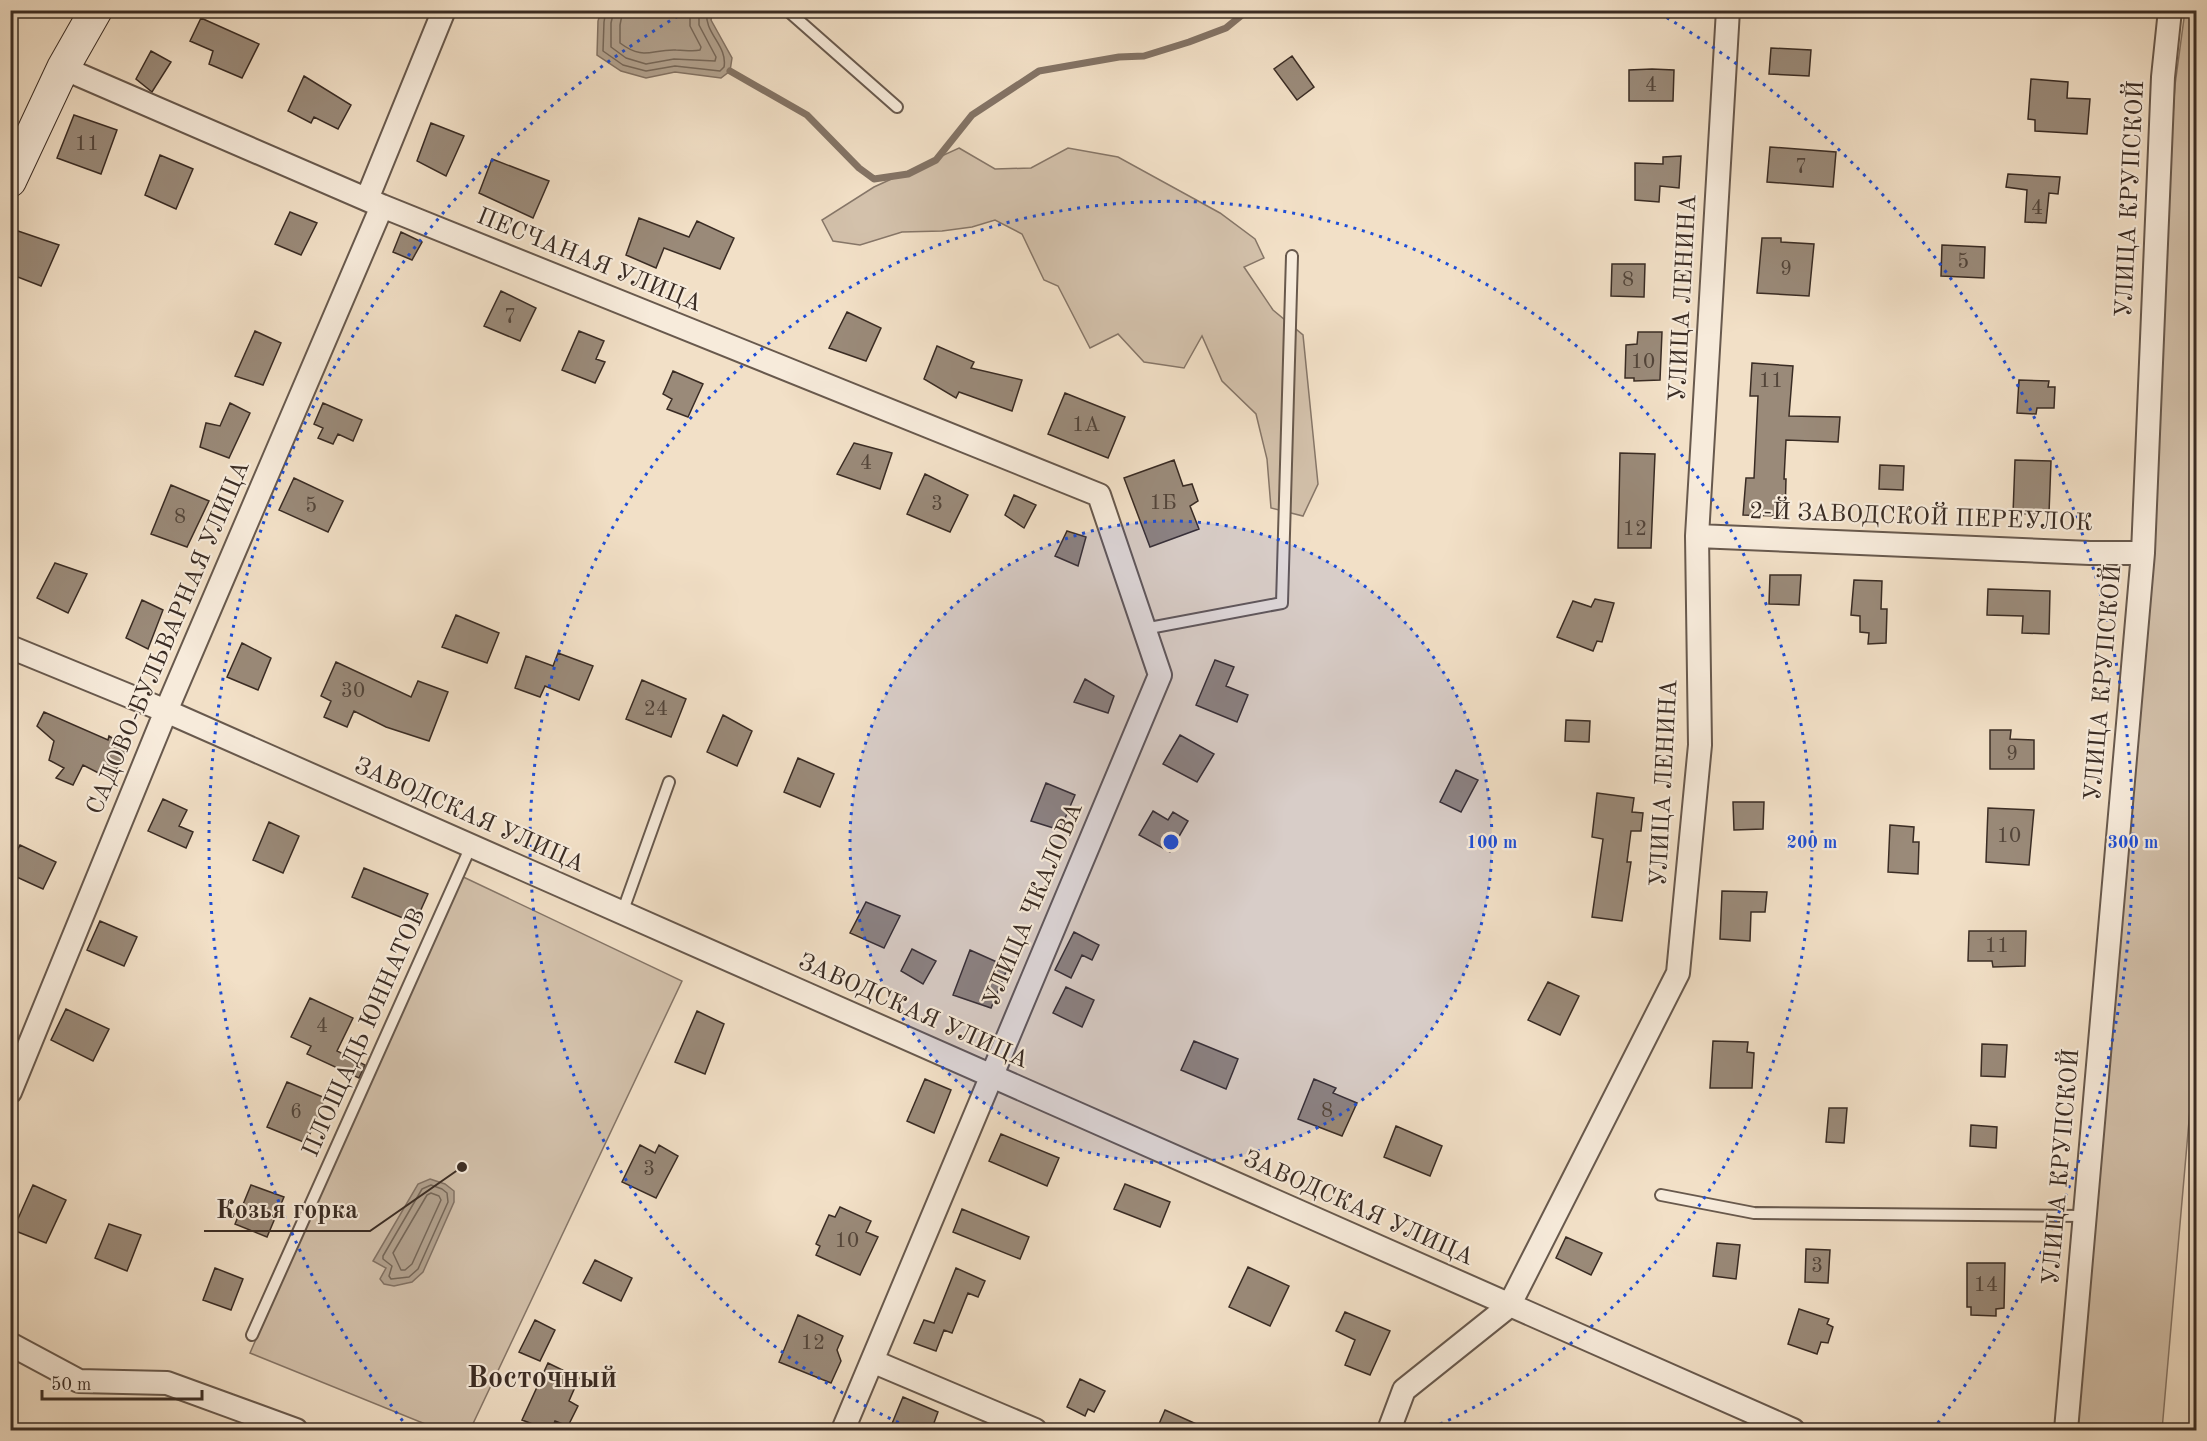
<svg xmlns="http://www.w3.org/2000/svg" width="2207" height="1441" viewBox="0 0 2207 1441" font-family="'Old Standard TT',serif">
<rect width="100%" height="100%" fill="#f2e0c7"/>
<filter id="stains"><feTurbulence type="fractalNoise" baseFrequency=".00333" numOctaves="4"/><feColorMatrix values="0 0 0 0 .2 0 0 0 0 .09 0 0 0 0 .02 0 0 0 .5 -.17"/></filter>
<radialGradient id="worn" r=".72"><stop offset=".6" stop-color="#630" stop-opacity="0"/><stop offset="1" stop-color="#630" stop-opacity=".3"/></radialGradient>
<path fill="#d3c1ab" stroke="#867668" stroke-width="1.5" d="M2185 11H2196V1041L2162 1430H2076L2106 1089 2175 85Z
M959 148 995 169 1031 168 1068 148 1118 157 1220 213 1255 239 1264 258 1244 267 1273 310 1303 335 1318 484 1303 516 1271 508 1267 459 1256 414 1222 381 1202 336 1184 368 1144 362 1118 334 1090 348 1058 286 1044 280 1022 234 995 220 972 227 942 231 902 232 860 245 833 241 822 220 874 187Z
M457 874 682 981 470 1430H440L250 1353Z"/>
<path fill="#b3a390" stroke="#837365" stroke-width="1.5" d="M713 11 711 20 732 58 730 71 721 78 675 72 646 78 621 71 597 55 598 21 601 11Z
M430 1179 445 1184 454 1191V1202L423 1272 412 1282 394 1286 384 1284 380 1279 386 1268 373 1261 418 1184Z"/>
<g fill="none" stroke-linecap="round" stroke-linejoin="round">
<path stroke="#76685a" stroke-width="1.5" d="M606 10 604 22 603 51 623 65 646 71 675 66 720 71 724 67C728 45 703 33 707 10
M614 10 611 23V47L626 58 646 64 674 59 715 61 716 57 699 25V10
M623 10 620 25V43C644 61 651 49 676 50 684 50 693 52 700 50L701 47 690 26V10
M431 1185 442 1189 447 1193 448 1202 418 1269 409 1277 391 1279 389 1276 392 1266 383 1259V1256L422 1189Z
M431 1193 439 1196 441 1200 412 1264 405 1270H401L393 1253 427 1195Z"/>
<path stroke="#837365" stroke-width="7" d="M730 71 807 115 859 168 874 179 908 174 936 160 972 115 1039 71 1119 57 1144 56 1189 42 1226 28 1248 10"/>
</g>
<path fill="#9a8a79" stroke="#3a2c24" stroke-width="1.5" d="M201 18 259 44 242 78 209 64 213 51 190 41Z
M1771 48 1811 50 1809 76 1769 74Z
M151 51 171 62 152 92 136 79Z
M1292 56 1314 87 1297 100 1274 69Z
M1652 69 1674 70 1673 101H1629V70Z
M304 76 351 105 338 129 314 117 311 123 288 111Z
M2031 79 2068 82 2067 98 2090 99 2087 134 2035 131V120L2028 119Z
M74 115 117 130 101 174 57 158Z
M431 123 464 136 446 176 417 161Z
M1770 147 1836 152 1833 187 1767 182Z
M160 155 193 169 176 209 145 195Z
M1681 156 1679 188 1660 186 1659 202 1635 200V163L1663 164V157Z
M492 159 549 181 533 218 479 193Z
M2008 174 2060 177 2058 194 2049 193 2046 223 2025 222 2027 190 2006 187Z
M290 212 317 223 301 255 275 244Z
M639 218 689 237 697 221 734 238 720 269 664 248 656 268 626 255Z
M18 231 59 245 41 286 10 274V248Z
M401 232 422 242 412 260 393 252Z
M1762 238H1781V242L1814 244 1809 296 1757 293Z
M1942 245 1985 247 1984 278 1941 276Z
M1612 264H1645L1644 297 1611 296Z
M501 291 536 308 520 341 484 326Z
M847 312 881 328 866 361 829 348Z
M255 331 281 343 263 385 235 376Z
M579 331 604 341 596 359 605 362 595 383 562 370Z
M1638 332H1662L1660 380 1634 381V378H1625L1626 345 1637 344Z
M937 346 974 362 971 368 1022 380 1012 411 959 392 956 398 924 379Z
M1752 363 1793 366 1789 416 1840 417 1838 442 1786 440 1784 479H1786L1785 516 1743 515 1746 478H1754L1758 396H1750Z
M673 371 703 384 688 417 667 409 672 399 663 394Z
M2019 380 2049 381 2048 387H2055L2054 408H2037L2036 414 2017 413Z
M1065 393 1125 417 1108 458 1048 434Z
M230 403 250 413 229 458 200 447 206 423 220 426Z
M323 403 362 420 353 441 338 434 333 444 318 438 323 428 314 424Z
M854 443 892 453 880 489 837 474Z
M1620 453 1655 454 1651 548H1618Z
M1174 460 1183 486 1192 484 1198 501 1190 506 1199 529 1150 547 1124 478Z
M2015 460 2051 461 2049 513 2013 514Z
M1880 465 1904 466 1903 490 1879 489Z
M925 474 968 495 950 532 907 514Z
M294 478 343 501 328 532 279 510Z
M171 485 209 501 187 547 151 534Z
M1014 495 1036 505 1024 528 1005 515Z
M1067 531 1086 537 1078 566 1055 556Z
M55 563 87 574 68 613 37 598Z
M1770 575H1801L1799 605 1769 604Z
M1854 580 1882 581 1881 609H1887L1886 643 1868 644 1869 633 1860 632V616L1851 615Z
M1988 589 2050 591 2049 634 2022 633 2023 616 1987 615Z
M1595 599 1614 603 1602 642 1597 641 1593 651 1557 637 1573 601 1591 607Z
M142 600 163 610 148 649 126 638Z
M456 615 499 633 487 663 442 647Z
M242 643 271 658 258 690 227 677Z
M558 653 593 666 579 700 545 686 540 697 515 688 526 656 553 666Z
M1215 660 1234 667 1226 686 1248 695 1237 722 1196 705Z
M336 662 411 697 418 681 448 692 429 741 386 727 354 711 347 727 324 717 331 701 321 696Z
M1085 679 1114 696 1108 713 1074 702Z
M642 680 686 699 671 737 626 719Z
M44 712 108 740 109 736 127 747 112 780 83 765 73 785 56 778 64 768 49 760 54 741 37 726Z
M723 715 752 731 737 766 707 752Z
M1566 720 1590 721 1589 742 1565 741Z
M1990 730H2011L2010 739 2034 740V769H1990Z
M1180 735 1214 754 1197 782 1163 764Z
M798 758 834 774 820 807 784 792Z
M1456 770 1478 780 1461 812 1440 802Z
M1046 783 1075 795 1060 830 1031 821Z
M1597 793 1634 798 1632 812 1643 813 1641 831H1631L1627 862H1631L1622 921 1592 917 1603 839 1592 837Z
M163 799 187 810 179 826 193 832 186 848 148 831Z
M1733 802H1764L1763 829 1734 830Z
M1988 808 2034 810 2029 865 1986 862Z
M1153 811 1168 820 1173 812 1188 821 1170 852 1139 835Z
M269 822 299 836 283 873 253 860Z
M1890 825 1914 827 1913 842H1919L1918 874 1888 872Z
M20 845 56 862 43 889 10 874V866Z
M364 868 428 894 415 923 352 897Z
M1722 891 1767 892 1765 912H1751L1750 941 1720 939Z
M866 902 900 916 884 948 850 933Z
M100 921 137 937 124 966 87 950Z
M1969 931H2026L2025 966 1993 967 1992 961H1968Z
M1074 932 1099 945 1092 960 1082 955 1071 978 1055 970Z
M912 949 936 961 923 984 901 971Z
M970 950 1008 967 991 1008 953 995Z
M1548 982 1579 996 1560 1035 1528 1020Z
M1066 987 1094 1000 1082 1027 1053 1013Z
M310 998 353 1018 337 1051 365 1065 359 1078 307 1054 311 1046 291 1037Z
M66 1009 109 1029 93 1061 51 1040Z
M697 1011 724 1024 705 1074 675 1062Z
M1194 1041 1238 1059 1226 1089 1181 1070Z
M1713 1041 1748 1042 1747 1052 1754 1053 1752 1088H1710Z
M1982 1044 2007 1045 2005 1077 1981 1076Z
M925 1079 951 1090 934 1133 907 1121Z
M1314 1079 1336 1088 1333 1093 1357 1103 1342 1136 1298 1119Z
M287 1082 325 1098 306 1143 267 1127Z
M1829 1108H1847L1844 1143 1826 1142Z
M1971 1125 1997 1127 1996 1148 1970 1146Z
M1396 1126 1442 1146 1430 1176 1384 1157Z
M1001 1134 1059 1158 1047 1186 989 1161Z
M640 1145 655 1153 659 1145 678 1156 656 1198 622 1182Z
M1125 1184 1170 1202 1160 1227 1114 1209Z
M33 1185 66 1200 46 1243 13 1230Z
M251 1185 284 1197 267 1237 235 1224Z
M840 1207 871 1221 866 1232 878 1237 860 1275 816 1255 820 1246 816 1244 829 1215 835 1217Z
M962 1209 1029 1237 1020 1259 953 1232Z
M109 1224 141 1235 127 1271 95 1258Z
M1566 1237 1602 1253 1591 1275 1556 1258Z
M1717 1243 1740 1245 1736 1279 1713 1276Z
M1806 1249 1830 1250 1828 1283 1805 1282Z
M595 1260 632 1278 621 1301 583 1283Z
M1967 1263H2005L2004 1308 1996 1309V1316L1971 1315V1307H1967Z
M1248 1267 1289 1286 1270 1326 1229 1307Z
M215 1268 243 1279 231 1310 203 1300Z
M956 1268 985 1281 978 1297 968 1293 952 1333 944 1330 936 1351 914 1343 924 1320 934 1323Z
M1799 1309 1829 1319 1827 1324 1833 1327 1828 1343 1821 1342 1817 1354 1788 1344Z
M1345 1312 1390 1331 1370 1375 1345 1365 1355 1340 1336 1331Z
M798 1315 843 1336 837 1350 841 1361 831 1383 779 1362Z
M535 1320 555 1330 540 1361 519 1352Z
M548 1363 579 1378 569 1401 578 1406 568 1426 555 1421 551 1431 522 1420Z
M1080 1379 1105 1391 1094 1412 1088 1409 1085 1416 1067 1407Z
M903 1397 938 1412 931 1431H889Z
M1165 1410 1212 1431H1156Z"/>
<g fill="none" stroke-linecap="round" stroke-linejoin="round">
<defs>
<path id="lane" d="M787 10 897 107
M1144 629 1282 603 1292 256
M622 913 669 782
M1661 1195 1754 1213 2084 1216
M252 1335 471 846"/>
<path id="street" d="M63 68 382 206 1099 495 1160 675 843 1430
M367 199 444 10
M1697 536 2090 553H2143
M10 647 166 711 1793 1430
M10 1092 166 711 382 206
M10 1344 79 1381 167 1383 296 1430
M872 1361 1035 1430
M1389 1430 1404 1390 1509 1306 1678 973 1700 745 1697 536 1728 10
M2066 1430 2143 553 2163 77 2170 10"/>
<path id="secondary" d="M10 181 63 68 96 10"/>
</defs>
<use href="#lane" stroke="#68594d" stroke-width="14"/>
<use href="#street" stroke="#68594d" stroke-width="26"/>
<use href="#secondary" stroke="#3a2c24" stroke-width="34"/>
<use href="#lane" stroke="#f7ebdb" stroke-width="10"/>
<use href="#street" stroke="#f7ebdb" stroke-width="22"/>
<use href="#secondary" stroke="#f7ebdb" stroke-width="32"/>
</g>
<circle cx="1171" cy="842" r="321" fill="#1d4ed8" fill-opacity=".12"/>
<g fill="none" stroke="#1d4ed8" stroke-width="3" stroke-dasharray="3 6">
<circle cx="1171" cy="842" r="321"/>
<path d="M915 1430A641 641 0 1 1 1427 1430"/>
<path d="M408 1428A962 962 0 0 1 683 13M1659 13A962 962 0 0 1 1934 1428"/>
</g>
<g text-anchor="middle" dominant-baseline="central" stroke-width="4.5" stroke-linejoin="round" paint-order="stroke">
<g font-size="21" fill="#524439">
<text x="1651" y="85">4</text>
<text x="87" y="144">11</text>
<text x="1801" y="167">7</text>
<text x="2037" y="208">4</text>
<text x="1963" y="262">5</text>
<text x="1786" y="269">9</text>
<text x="1628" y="280">8</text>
<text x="510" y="317">7</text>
<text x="1643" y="362">10</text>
<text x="1771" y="381">11</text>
<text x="1086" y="425">1А</text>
<text x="866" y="463">4</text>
<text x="1163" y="503">1Б</text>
<text x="937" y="504">3</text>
<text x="311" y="506">5</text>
<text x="180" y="517">8</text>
<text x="1635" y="529">12</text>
<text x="353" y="691">30</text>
<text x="656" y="709">24</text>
<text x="2012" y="754">9</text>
<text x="2009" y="836">10</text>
<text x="1997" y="946">11</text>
<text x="322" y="1026">4</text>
<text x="1327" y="1111">8</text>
<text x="296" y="1112">6</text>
<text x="649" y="1169">3</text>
<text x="847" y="1241">10</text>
<text x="1817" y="1266">3</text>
<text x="1986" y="1285">14</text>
<text x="813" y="1343">12</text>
</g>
<g font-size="24" fill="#3a2c24" stroke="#f7ebdb">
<text transform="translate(2131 199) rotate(-87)">УЛИЦА КРУПСКОЙ</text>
<text transform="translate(589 261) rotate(22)">ПЕСЧАНАЯ УЛИЦА</text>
<text transform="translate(1684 298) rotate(-87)">УЛИЦА ЛЕНИНА</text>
<text transform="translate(1921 518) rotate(2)">2-Й ЗАВОДСКОЙ ПЕРЕУЛОК</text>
<text transform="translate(169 638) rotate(-67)">САДОВО-БУЛЬВАРНАЯ УЛИЦА</text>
<text transform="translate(2104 683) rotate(-85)">УЛИЦА КРУПСКОЙ</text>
<text transform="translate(1665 783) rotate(-87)">УЛИЦА ЛЕНИНА</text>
<text transform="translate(469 816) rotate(24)">ЗАВОДСКАЯ УЛИЦА</text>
<text transform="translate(1034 905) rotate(-67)">УЛИЦА ЧКАЛОВА</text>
<text transform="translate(913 1012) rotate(24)">ЗАВОДСКАЯ УЛИЦА</text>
<text transform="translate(365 1033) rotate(-66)">ПЛОЩАДЬ ЮННАТОВ</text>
<text transform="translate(2062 1167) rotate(-85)">УЛИЦА КРУПСКОЙ</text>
<text transform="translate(1358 1209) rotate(24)">ЗАВОДСКАЯ УЛИЦА</text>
</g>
<g font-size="30" font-weight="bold" fill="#3a2c24" stroke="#f7ebdb">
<text x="542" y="1379">Восточный</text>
</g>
</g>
<circle cx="1171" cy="842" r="9" fill="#1d4ed8" stroke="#f7ebdb" stroke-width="3"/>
<g font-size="18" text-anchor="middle" font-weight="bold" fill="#1d4ed8" stroke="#f7ebdb" stroke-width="4.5" stroke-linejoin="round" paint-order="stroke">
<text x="1492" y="848">100 m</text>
<text x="1812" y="848">200 m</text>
<text x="2133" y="848">300 m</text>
</g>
<path fill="none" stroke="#3a2c24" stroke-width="2" d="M462 1167L370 1231H204"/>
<circle fill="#3a2c24" stroke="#f7ebdb" stroke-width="2" cx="462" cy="1167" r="6"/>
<g font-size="26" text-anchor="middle" font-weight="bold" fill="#3a2c24" stroke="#f7ebdb" stroke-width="4.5" stroke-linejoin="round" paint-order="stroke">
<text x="287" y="1218">Козья горка</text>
</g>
<rect width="2207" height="1441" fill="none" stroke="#f2e0c7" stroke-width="36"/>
<rect x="12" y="12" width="2183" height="1417" fill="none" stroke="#3a2c24" stroke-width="3"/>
<rect x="18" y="18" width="2171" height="1405" fill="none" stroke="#3a2c24" stroke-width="1.5"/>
<path d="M42 1390v9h160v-9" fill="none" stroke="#3a2c24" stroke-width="3"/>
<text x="51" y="1390" font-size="18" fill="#3a2c24" stroke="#f7ebdb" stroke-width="4.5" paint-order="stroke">50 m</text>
<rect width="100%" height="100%" filter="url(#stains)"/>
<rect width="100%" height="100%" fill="url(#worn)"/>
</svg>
